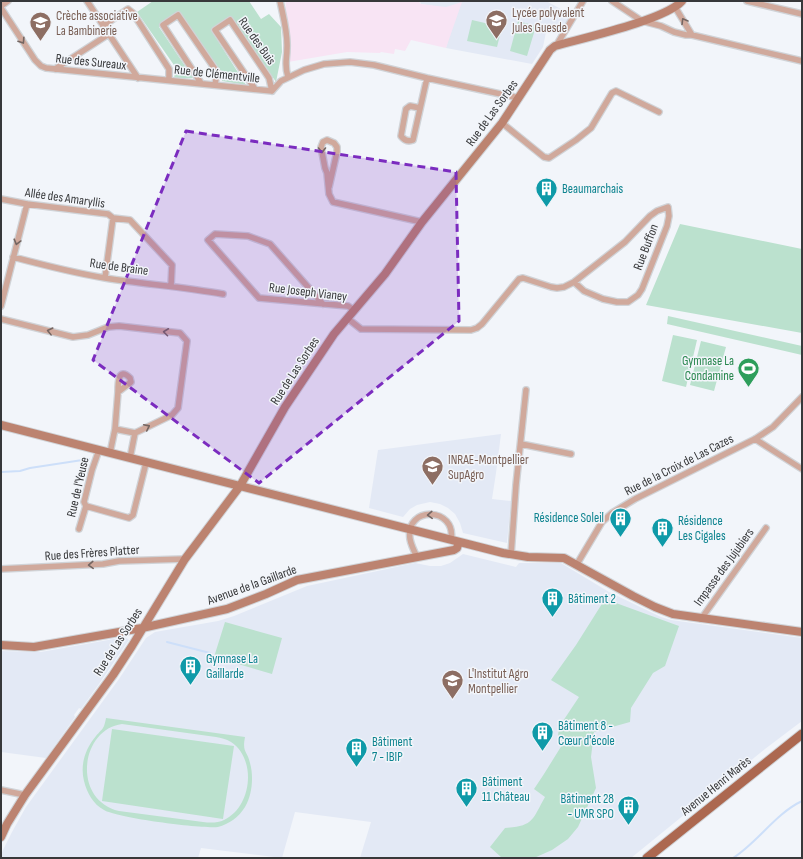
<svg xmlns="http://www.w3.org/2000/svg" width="803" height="859" viewBox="0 0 803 859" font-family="'Sofia Sans Condensed',sans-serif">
<rect width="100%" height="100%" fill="#f2f5fa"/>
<path fill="#e3e9f5" d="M420 1H546L572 15 562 32 557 29 546 32 543 47 532 64 446 48 456 10 421 4Z
M501 434 496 473 492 499 511 501 507 543 463 533 460 523 455 514 448 508 440 504 430 502 417 505 410 509 403 517 369 508 378 450Z
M463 554 516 567 519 563H561L609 592 661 617 671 620 802 638V721L765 749 631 858H360L371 822 295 812 282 858 201 848 198 858H1V854L12 832 26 807 119 679 142 644 146 638 155 632 218 621 234 616 307 586 415 563 430 566H441L450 563Z
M125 637 129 640 99 684 81 709 79 708 74 715 75 717 46 758 1 752V651L41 652Z"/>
<path fill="#f8e4f4" d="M286 1H418L421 4 446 7 462 2 446 48 411 40 405 51 395 49 394 54 381 52 380 53 347 52 288 62 290 35 285 12Z"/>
<path fill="#bbe1ce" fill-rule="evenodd" d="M153 1H249L261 19 269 14 281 27 282 52 276 82 233 19 228 17 211 30 246 85 222 81 221 71 179 13 159 27 193 78H174L176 68 137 12Z
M472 20 502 27 497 47 467 41Z
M518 21 536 26 527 56 510 51Z
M680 224 802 249V333L646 305Z
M668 316 802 346V355L667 324Z
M673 335 697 340 686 387 662 381Z
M701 341 726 347 714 391 690 385Z
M605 599 679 626 665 666 653 673 631 708 630 722 594 732 591 757 596 788 578 827 568 839 552 850 534 858H502L490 847 505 828C534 826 532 820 545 797L534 789 544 774 562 745 558 736 559 727 579 697 551 680 576 645Z
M225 622 282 638 272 674 214 657Z
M106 718 245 737C242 753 247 750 250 763 254 777 252 795 245 807 239 817 229 824 218 827 203 829 117 818 104 810 93 804 87 793 84 781 80 765 85 749 96 736 103 728 104 729 106 718ZM122 724 216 737C221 738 226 739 231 742 257 759 252 807 224 820 218 823 210 823 203 822L119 811C71 799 81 729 122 724Z
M112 729 234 746 223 819 102 801Z"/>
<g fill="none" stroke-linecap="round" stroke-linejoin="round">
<path stroke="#cddff9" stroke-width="2" d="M1 472 20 471 30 468 89 459
M167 642 210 653
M733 858C758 842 775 814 802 801"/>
<defs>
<path id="street" d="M87 1 138 78
M280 1C283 16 288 33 287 48 287 60 284 64 288 77
M612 1 642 21 661 26 674 32 686 35H692L802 61
M747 1 802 14
M1 6 8 1
M675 7 692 35
M1 8 35 60 41 66 46 68 272 91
M103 26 128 9 133 13 169 69V80
M556 46 583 1
M55 69 109 34
M201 83 163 25 178 15 217 72 215 85
M255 89 215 30 230 20 269 78 272 91
M272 91 281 81 304 70 324 64 350 62 374 65 427 78 519 98
M420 108 410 106 406 109 401 136C404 140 408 142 413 140L427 78
M502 123 544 157 549 158 576 140 591 128 612 93 616 91 659 112
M329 187 337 152V147L334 143 327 140 323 142 321 147 325 168 327 173 329 194 333 202 422 222
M1 199 27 204 108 214 113 218 105 278
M113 218 130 220 172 265 171 286
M13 257C43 265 74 273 105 278 144 284 184 287 223 294
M323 304 270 244 248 236 215 234 208 240 259 298 348 306 354 310
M1 306 27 204
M347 318 361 329 471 330 477 328 482 324 519 279 523 278 551 287 557 288 564 287 574 282 625 242 650 216 657 211 668 207 669 216 667 226 642 289 638 295 628 302H617L603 299 584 291 574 282
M1 319 73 337 88 335 108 327 119 326 180 333 187 341 178 408 172 415 135 433 130 458
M115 429 135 433
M755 439 802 469
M521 444 571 454
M110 453 115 429 118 392 131 382 130 378C118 366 118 384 118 392
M86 506 129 518 133 515 146 463
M79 529 86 506 84 502 92 470 99 450
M511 555 516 485 526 390
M417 557C414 551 411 545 410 539 405 505 457 507 451 540
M577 564 602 522 612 513 635 499 755 439 773 427 802 397
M1 569 103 564 119 561 185 559
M701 619 766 528
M1 790 25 795"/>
<path id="secondary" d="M1 425 503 553 528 557 564 558 633 596 655 607 673 614 802 632
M1 645 34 647 142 628 227 609 266 594 297 580 454 550 457 548 459 542
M1 837 7 824 25 795 113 675 132 646 185 559 240 486 285 407 334 334 385 274 422 222 502 123 550 50 555 46C583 38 665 20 682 1"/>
<path id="primary" d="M647 858 802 734"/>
</defs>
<use href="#street" stroke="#d0d3d7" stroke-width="8"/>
<use href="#secondary" stroke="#d0d3d7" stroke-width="10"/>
<use href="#primary" stroke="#d0d3d7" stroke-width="11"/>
<use href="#street" stroke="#d0a99c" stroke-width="5.5"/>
<use href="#secondary" stroke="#bc8370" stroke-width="8"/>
<use href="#primary" stroke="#ac6850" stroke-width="9"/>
</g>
<defs><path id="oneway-chevron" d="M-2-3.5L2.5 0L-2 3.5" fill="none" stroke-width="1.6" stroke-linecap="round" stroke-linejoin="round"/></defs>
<g stroke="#746561">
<use href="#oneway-chevron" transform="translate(684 21) rotate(-121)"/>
<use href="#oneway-chevron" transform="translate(22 41) rotate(57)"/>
<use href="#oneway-chevron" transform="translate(322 150) rotate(90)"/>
<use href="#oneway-chevron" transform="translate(17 242) rotate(105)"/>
<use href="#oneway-chevron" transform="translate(50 331) rotate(-166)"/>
<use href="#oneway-chevron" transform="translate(166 332) rotate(-173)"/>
<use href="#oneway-chevron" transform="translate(147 427) rotate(-26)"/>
<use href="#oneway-chevron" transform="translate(430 515) rotate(177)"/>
<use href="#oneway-chevron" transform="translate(91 565) rotate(177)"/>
</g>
<path fill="#7b2cbf" fill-opacity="0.2" stroke="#7b2cbf" stroke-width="3" stroke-dasharray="8 5" stroke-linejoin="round" d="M186 131 456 172 459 321 259 483 93 360Z"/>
<defs>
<symbol id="school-pin" viewBox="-11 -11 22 30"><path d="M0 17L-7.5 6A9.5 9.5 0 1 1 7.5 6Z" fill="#8d6e63" stroke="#f2f5fa"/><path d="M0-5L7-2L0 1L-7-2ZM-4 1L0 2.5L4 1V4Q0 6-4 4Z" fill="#fff"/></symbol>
<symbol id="building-pin" viewBox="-11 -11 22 30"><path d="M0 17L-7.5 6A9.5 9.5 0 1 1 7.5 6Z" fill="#0f9aa8" stroke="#f2f5fa"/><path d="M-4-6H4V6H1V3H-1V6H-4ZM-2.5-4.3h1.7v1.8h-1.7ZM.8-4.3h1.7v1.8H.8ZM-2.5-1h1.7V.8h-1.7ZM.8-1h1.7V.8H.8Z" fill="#fff"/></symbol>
<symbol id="stadium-pin" viewBox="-11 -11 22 30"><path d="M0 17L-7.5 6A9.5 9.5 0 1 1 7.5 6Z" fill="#2e9e5b" stroke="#f2f5fa"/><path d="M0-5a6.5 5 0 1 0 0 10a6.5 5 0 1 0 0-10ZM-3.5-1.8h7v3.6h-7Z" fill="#fff"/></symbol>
<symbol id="university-pin" viewBox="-11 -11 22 30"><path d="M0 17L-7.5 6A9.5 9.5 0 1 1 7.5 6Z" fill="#8d6e63" stroke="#f2f5fa"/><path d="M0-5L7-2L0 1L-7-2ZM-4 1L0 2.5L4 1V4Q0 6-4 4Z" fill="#fff"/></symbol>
</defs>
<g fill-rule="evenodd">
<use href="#school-pin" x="484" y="8" width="25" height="34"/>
<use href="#school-pin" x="28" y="10" width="25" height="34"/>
<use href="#building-pin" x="534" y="176" width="25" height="34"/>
<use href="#stadium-pin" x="736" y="356" width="25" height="34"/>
<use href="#university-pin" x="420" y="454" width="25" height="34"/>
<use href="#building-pin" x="608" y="506" width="25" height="34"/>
<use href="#building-pin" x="650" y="516" width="25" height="34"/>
<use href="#building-pin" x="540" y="586" width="25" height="34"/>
<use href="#building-pin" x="178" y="654" width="25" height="34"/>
<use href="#university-pin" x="440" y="668" width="25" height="34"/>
<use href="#building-pin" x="530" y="720" width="25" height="34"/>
<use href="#building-pin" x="344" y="736" width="25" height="34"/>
<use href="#building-pin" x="454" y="776" width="25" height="34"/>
<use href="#building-pin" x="616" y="794" width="25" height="34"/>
</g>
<g text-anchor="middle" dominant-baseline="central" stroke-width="3" stroke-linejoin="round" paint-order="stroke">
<g font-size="13" fill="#785e54" stroke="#f2f5fa" text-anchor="start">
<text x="512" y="13">Lycée polyvalent<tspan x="512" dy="15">Jules Guesde</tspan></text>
<text x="56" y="16">Crèche associative<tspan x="56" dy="15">La Bambinerie</tspan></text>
<text x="448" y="460">INRAE-Montpellier<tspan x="448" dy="15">SupAgro</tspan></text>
<text x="468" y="674">L'Institut Agro<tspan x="468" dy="15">Montpellier</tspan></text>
</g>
<g font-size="13" fill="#37383a" stroke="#f2f5fa">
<text transform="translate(257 41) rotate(55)">Rue des Buis</text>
<text transform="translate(91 62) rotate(6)">Rue des Sureaux</text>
<text transform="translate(217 74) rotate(6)">Rue de Clémentville</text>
<text transform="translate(492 113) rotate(-54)">Rue de Las Sorbes</text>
<text transform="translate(65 198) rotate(8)">Allée des Amaryllis</text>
<text transform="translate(646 247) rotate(-69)">Rue Buffon</text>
<text transform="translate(119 267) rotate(8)">Rue de Braine</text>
<text transform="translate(308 292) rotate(7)">Rue Joseph Vianey</text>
<text transform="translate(295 371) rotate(-57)">Rue de Las Sorbes</text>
<text transform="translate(679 465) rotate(-27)">Rue de la Croix de Las Cazes</text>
<text transform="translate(78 487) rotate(-77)">Rue de l'Yeuse</text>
<text transform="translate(92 553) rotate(-4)">Rue des Frères Platter</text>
<text transform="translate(724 567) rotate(-54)">Impasse des Jujubiers</text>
<text transform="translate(252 585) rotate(-20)">Avenue de la Gaillarde</text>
<text transform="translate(118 642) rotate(-57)">Rue de Las Sorbes</text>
<text transform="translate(716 786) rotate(-39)">Avenue Henri Marès</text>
</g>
<g font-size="13" fill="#0d838f" stroke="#f2f5fa" text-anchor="start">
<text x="562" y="189">Beaumarchais</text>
<text x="604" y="518" text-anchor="end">Résidence Soleil</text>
<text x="678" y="521">Résidence<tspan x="678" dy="15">Les Cigales</tspan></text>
<text x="568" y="599">Bâtiment 2</text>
<text x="206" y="659">Gymnase La<tspan x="206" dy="15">Gaillarde</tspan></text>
<text x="558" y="726">Bâtiment 8 -<tspan x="558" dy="15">Cœur d'école</tspan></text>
<text x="372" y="742">Bâtiment<tspan x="372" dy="15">7 - IBIP</tspan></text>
<text x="482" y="782">Bâtiment<tspan x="482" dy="15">11 Château</tspan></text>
<text x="614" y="799" text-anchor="end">Bâtiment 28<tspan x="614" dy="15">- UMR SPO</tspan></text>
</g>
<g font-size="13" fill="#27864d" stroke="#f2f5fa" text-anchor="end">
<text x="734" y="361">Gymnase La<tspan x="734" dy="15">Condamine</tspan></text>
</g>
</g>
<rect width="803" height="859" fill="none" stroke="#37383a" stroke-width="4"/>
</svg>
